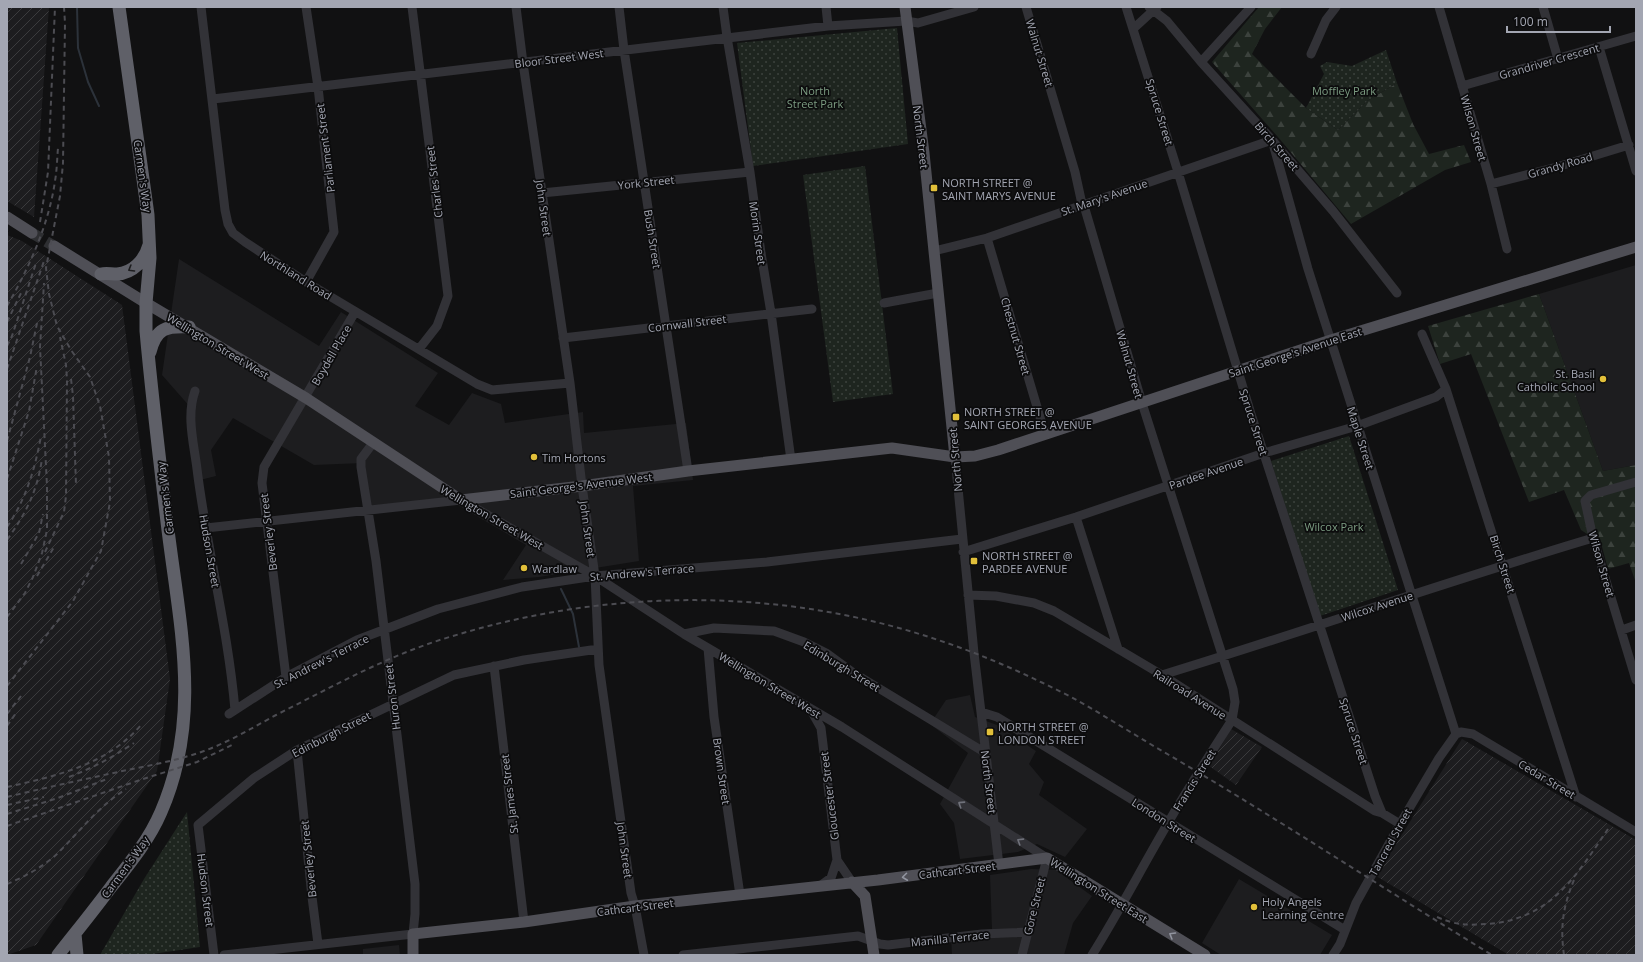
<svg xmlns="http://www.w3.org/2000/svg" width="1643" height="962" viewBox="0 0 1643 962" font-family="'Open Sans',sans-serif">
<defs>
<pattern id="industrial-furrows" width="10" height="10" patternUnits="userSpaceOnUse"><rect width="10" height="10" fill="#1d1d1f"/><path d="M-1 1l2-2M0 10L10 0M9 11l2-2" fill="none" stroke="#3b3b3d"/></pattern>
<pattern id="forest-firs" width="22" height="20" patternUnits="userSpaceOnUse"><rect width="22" height="20" fill="#1e251f"/><path d="M5 1l3.5 6h-7zM16 11l3.5 6h-7z" fill="#3c423d"/></pattern>
<pattern id="park-dots" width="8" height="8" patternUnits="userSpaceOnUse"><rect width="8" height="8" fill="#1e251f"/><path d="M2 2h.1M6 6h.1" fill="none" stroke="#3c423d" stroke-width="1.8" stroke-linecap="round"/></pattern>
</defs>
<rect width="100%" height="100%" fill="#111112"/>
<path fill="#1d1d1f" d="M179 259 319 346 341 312 438 373 415 406 449 425 472 393 501 404 505 423 583 412 584 433 686 423 693 480 633 486 639 561 539 577 503 580 526 545 446 498 370 506 363 463 314 465 233 418 211 450 216 476 200 480 191 408 162 375Z
M1636 265V465L1603 471 1539 294Z
M970 695 975 717 997 725 1036 751 1029 764 1044 782 1039 795 1087 829 1065 857 1037 844 1018 852 960 859 954 823 940 804 968 753 930 724 946 700Z
M1031 869 1056 870 1092 896 1073 923 1064 955H952L951 935 992 929 990 875Z
M1239 879 1332 935 1320 955H1221L1202 943Z
M399 945 400 955H363V949Z"/>
<path fill="url(#industrial-furrows)" d="M7 7H49L34 217 7 201Z
M7 235 22 241 122 305 170 679 157 771 36 945 7 955Z
M1231 729 1262 747 1236 785 1209 766Z
M1462 739 1636 840V955H1509L1376 876Z"/>
<path fill="url(#forest-firs)" d="M1259 7H1282L1265 29 1252 54 1306 108 1338 130 1367 101 1397 83 1413 124 1429 154 1464 145 1471 162 1445 170 1351 224 1278 137 1212 62Z
M1539 294 1603 471 1636 465V583L1629 563 1608 569 1601 543 1581 530 1564 490 1529 502 1471 354 1440 364 1428 326Z"/>
<path fill="url(#park-dots)" d="M897 28 908 144 753 166 737 43Z
M1386 50 1397 83 1367 101 1338 130 1306 108 1324 74 1320 66 1327 62 1352 66Z
M865 166 893 394 833 402 803 175Z
M1349 436 1398 590 1320 616 1271 461Z
M187 812 200 947 146 955H100L144 879Z"/>
<g fill="none" stroke-linecap="round" stroke-linejoin="round">
<path stroke="#2c323a" stroke-width="2" d="M77 7 78 48 88 82 99 106
M561 589 573 614 579 647"/>
<path stroke="#2e2f32" stroke-width="11" stroke-dasharray="11 5.5" stroke-linecap="butt" d="M32 233 54 246"/>
<path stroke="#323237" stroke-width="9" d="M201 7 225 210 228 224 233 233 245 242 306 282 477 384 492 390 570 383
M412 7 448 296 437 326 419 349
M516 7 523 63 570 383 582 486 595 576 599 665 631 893 635 906 644 955
M619 7 624 50 688 471
M723 7 727 37 750 172 761 253 771 313 791 460
M826 7 828 26
M1026 7 1075 172 1082 204 1085 209 1142 403 1233 689 1235 702 1232 720C1210 754 1188 788 1168 823 1142 867 1119 912 1092 955
M1126 7 1178 172 1251 414 1375 796 1382 813
M1149 7 1167 21 1201 62 1272 140 1333 211 1397 293
M1439 7 1491 184 1507 249
M1543 7 1558 59
M1133 29 1157 7
M1599 47 1636 171
M1311 54 1326 20 1336 7
M1201 62 1251 7
M1462 86 1636 36
M213 99 828 26 906 21 918 23 974 7
M1491 184 1557 167 1629 145
M542 193 750 172
M987 238 1045 434
M934 251 987 238 1272 140 1308 269 1456 734
M306 282 334 232 318 87 306 7
M884 303 938 293
M1422 334 1446 389 1576 797
M563 338 812 309
M195 391C186 416 194 444 197 469 207 550 228 629 235 710
M955 457 974 653 999 865
M1636 482 1591 495 1585 501 1593 538 1636 680
M1076 517 1118 649
M206 528 461 500 595 576 684 634 842 727 1047 858 1022 955
M963 552 1076 517 1264 453 1357 426 1436 397 1446 389
M968 595 996 596 1034 603 1054 611 1162 675 1375 811 1382 813 1400 824
M1622 630 1636 625
M684 634 714 628 774 631 804 642 826 653 852 672 984 752
M708 648 714 717 740 895
M494 666 524 922
M1162 675C1306 631 1448 581 1593 538
M286 677 262 483 264 467 355 312
M812 712 821 728 837 860 852 882
M981 712 997 717 1345 930
M229 714 286 677 357 640 438 609 522 587 595 576 767 562 962 539
M1456 734 1461 732 1473 734 1636 832
M297 750 312 897 318 944
M820 886 831 878 837 860
M214 955 198 825 254 778 297 750 454 675 524 660 598 649
M224 955 413 934 415 914V884L376 561 361 467V459L373 443
M683 955 858 936 880 944 888 945 982 934 1028 932
M1333 955 1340 944 1356 903 1400 824 1439 758 1456 734"/>
<path stroke="#4f4f56" stroke-width="11" d="M905 7 924 153 955 457
M7 217 32 233
M54 246 146 303 306 398 461 500 582 486 688 471 892 448 955 457 975 456 998 450 1331 340 1636 247
M852 882 865 896 874 955
M413 955V934L524 922 635 906 878 880 1047 858 1205 955"/>
<path stroke="#5f6068" stroke-width="13" d="M101 274C106 273 111 274 117 274 133 273 145 260 149 245
M150 352C156 328 166 326 189 327
M75 934 77 955
M58 955C76 932 94 910 111 887 130 863 149 840 161 812 202 718 180 627 168 530 160 464 152 398 146 331V303L150 258 148 215 119 7"/>
<path stroke="#4c4c52" stroke-width="2" stroke-dasharray="5 4" stroke-linecap="butt" d="M40 222 48 172 55 7
M7 306C29 268 49 224 55 181 57 170 57 159 58 148
M7 322 22 291
M7 346 12 336 36 263
M7 369 44 261
M71 379 73 396 76 485
M7 441 30 357 37 323
M7 479 29 411 37 366
M7 527C26 499 35 469 41 436
M7 540C26 513 37 492 42 459
M45 552 64 512 66 496 67 380 66 365 60 337
M21 564 39 533 43 514
M37 576 54 547
M7 617 25 593 33 577 42 553 47 530V486L40 347 44 283
M7 686 73 601 101 551 110 502 109 457 100 406 90 377 71 350 57 326 49 294 46 268 60 196 63 163 65 23 64 7
M7 714 21 696
M7 726 16 713
M69 777C95 767 111 758 134 743
M7 787C56 776 107 765 141 725
M7 797C44 788 81 780 118 772 146 766 176 761 204 751 229 742 252 728 276 715 334 686 390 654 453 636 610 588 781 587 938 640 984 655 1028 675 1071 697 1104 715 1136 736 1169 755 1278 819 1384 889 1492 955
M7 805 44 797
M7 814 58 798 107 779
M7 826 140 780 197 762 234 744
M7 884C24 877 43 867 57 854 80 831 99 806 126 789
M1437 917C1458 926 1467 925 1488 924 1551 919 1576 876 1608 829
M1564 955C1560 927 1563 906 1574 880"/>
</g>
<defs><path id="oneway-chevron" d="M-2-3.5L2.5 0L-2 3.5" fill="none" stroke-width="1.6" stroke-linecap="round" stroke-linejoin="round"/></defs>
<use stroke="#1d1d1f" href="#oneway-chevron" transform="translate(131 269) rotate(149)"/>
<g stroke="#70727b">
<use href="#oneway-chevron" transform="translate(961 804) rotate(-147)"/>
<use href="#oneway-chevron" transform="translate(1020 841) rotate(-148)"/>
</g>
<g stroke="#9295a0">
<use href="#oneway-chevron" transform="translate(905 877) rotate(173)"/>
<use href="#oneway-chevron" transform="translate(1172 935) rotate(-149)"/>
</g>
<g fill="#e2c03a" stroke="#0c0c0d" stroke-width="1.5">
<rect x="930" y="184" width="8" height="8" rx="2"/>
<circle cx="1603" cy="379" r="4"/>
<rect x="952" y="413" width="8" height="8" rx="2"/>
<circle cx="534" cy="457" r="4"/>
<rect x="970" y="557" width="8" height="8" rx="2"/>
<circle cx="524" cy="568" r="4"/>
<rect x="986" y="728" width="8" height="8" rx="2"/>
<circle cx="1254" cy="907" r="4"/>
</g>
<g text-anchor="middle" dominant-baseline="central" stroke-width="3.5" stroke-linejoin="round" paint-order="stroke">
<g font-size="11" fill="#a3a6b2" stroke="#0c0c0d">
<text transform="translate(1040 53) rotate(73)">Walnut Street</text>
<text transform="translate(559 58) rotate(-7)">Bloor Street West</text>
<text transform="translate(1549 61) rotate(-16)">Grandriver Crescent</text>
<text transform="translate(1160 112) rotate(73)">Spruce Street</text>
<text transform="translate(1474 128) rotate(74)">Wilson Street</text>
<text transform="translate(921 137) rotate(83)">North Street</text>
<text transform="translate(1277 146) rotate(49)">Birch Street</text>
<text transform="translate(325 148) rotate(-97)">Parliament Street</text>
<text transform="translate(1560 165) rotate(-16)">Grandy Road</text>
<text transform="translate(143 176) rotate(82)">Carmen's Way</text>
<text transform="translate(434 182) rotate(-97)">Charles Street</text>
<text transform="translate(646 182) rotate(-6)">York Street</text>
<text transform="translate(1104 197) rotate(-19)">St. Mary's Avenue</text>
<text transform="translate(544 208) rotate(82)">John Street</text>
<text transform="translate(758 233) rotate(82)">Morin Street</text>
<text transform="translate(653 239) rotate(81)">Bush Street</text>
<text transform="translate(296 275) rotate(32)">Northland Road</text>
<text transform="translate(687 323) rotate(-7)">Cornwall Street</text>
<text transform="translate(1016 336) rotate(74)">Chestnut Street</text>
<text transform="translate(218 346) rotate(31)">Wellington Street West</text>
<text transform="translate(1295 352) rotate(-18)">Saint George's Avenue East</text>
<text transform="translate(331 355) rotate(-60)">Boydell Place</text>
<text transform="translate(1130 364) rotate(74)">Walnut Street</text>
<text transform="translate(1254 422) rotate(72)">Spruce Street</text>
<text transform="translate(1361 438) rotate(72)">Maple Street</text>
<text transform="translate(955 460) rotate(-95)">North Street</text>
<text transform="translate(1206 473) rotate(-19)">Pardee Avenue</text>
<text transform="translate(581 485) rotate(-7)">Saint George's Avenue West</text>
<text transform="translate(165 498) rotate(-97)">Carmen's Way</text>
<text transform="translate(492 517) rotate(30)">Wellington Street West</text>
<text transform="translate(588 529) rotate(82)">John Street</text>
<text transform="translate(268 532) rotate(-97)">Beverley Street</text>
<text transform="translate(210 551) rotate(80)">Hudson Street</text>
<text transform="translate(1503 564) rotate(72)">Birch Street</text>
<text transform="translate(1602 564) rotate(74)">Wilson Street</text>
<text transform="translate(642 572) rotate(-5)">St. Andrew's Terrace</text>
<text transform="translate(1377 606) rotate(-18)">Wilcox Avenue</text>
<text transform="translate(321 661) rotate(-27)">St. Andrew's Terrace</text>
<text transform="translate(842 666) rotate(31)">Edinburgh Street</text>
<text transform="translate(770 685) rotate(31)">Wellington Street West</text>
<text transform="translate(1190 694) rotate(32)">Railroad Avenue</text>
<text transform="translate(392 697) rotate(-97)">Huron Street</text>
<text transform="translate(1354 731) rotate(72)">Spruce Street</text>
<text transform="translate(331 734) rotate(-27)">Edinburgh Street</text>
<text transform="translate(722 771) rotate(82)">Brown Street</text>
<text transform="translate(1547 779) rotate(31)">Cedar Street</text>
<text transform="translate(1194 780) rotate(-58)">Francis Street</text>
<text transform="translate(989 782) rotate(83)">North Street</text>
<text transform="translate(509 794) rotate(-97)">St. James Street</text>
<text transform="translate(829 796) rotate(-97)">Gloucester Street</text>
<text transform="translate(1164 820) rotate(32)">London Street</text>
<text transform="translate(1390 842) rotate(-61)">Tancred Street</text>
<text transform="translate(625 850) rotate(82)">John Street</text>
<text transform="translate(308 859) rotate(-96)">Beverley Street</text>
<text transform="translate(125 867) rotate(-54)">Carmen's Way</text>
<text transform="translate(957 870) rotate(-7)">Cathcart Street</text>
<text transform="translate(206 890) rotate(83)">Hudson Street</text>
<text transform="translate(1099 890) rotate(32)">Wellington Street East</text>
<text transform="translate(1034 906) rotate(-76)">Gore Street</text>
<text transform="translate(635 907) rotate(-7)">Cathcart Street</text>
<text transform="translate(950 938) rotate(-6)">Manilla Terrace</text>
</g>
<g font-size="11" fill="#7c9c82" stroke="#0c0c0d">
<text x="815" y="90">North<tspan x="815" dy="13">Street Park</tspan></text>
<text x="1344" y="90">Moffley Park</text>
<text x="1334" y="526">Wilcox Park</text>
</g>
<g font-size="11" fill="#a3a6b2" stroke="#0c0c0d" text-anchor="start">
<text x="942" y="182">NORTH STREET @<tspan x="942" dy="13">SAINT MARYS AVENUE</tspan></text>
<text x="1595" y="373" text-anchor="end">St. Basil<tspan x="1595" dy="13">Catholic School</tspan></text>
<text x="964" y="411">NORTH STREET @<tspan x="964" dy="13">SAINT GEORGES AVENUE</tspan></text>
<text x="542" y="457">Tim Hortons</text>
<text x="982" y="555">NORTH STREET @<tspan x="982" dy="13">PARDEE AVENUE</tspan></text>
<text x="532" y="568">Wardlaw</text>
<text x="998" y="726">NORTH STREET @<tspan x="998" dy="13">LONDON STREET</tspan></text>
<text x="1262" y="901">Holy Angels<tspan x="1262" dy="13">Learning Centre</tspan></text>
</g>
</g>
<rect width="1643" height="962" fill="none" stroke="#a3a6b2" stroke-width="16"/>
<path d="M1507 26v6h103v-6" fill="none" stroke="#a3a6b2" stroke-width="2"/>
<text x="1513" y="26" font-size="12" fill="#a3a6b2" stroke="#0c0c0d" stroke-width="3" paint-order="stroke">100 m</text>
</svg>
